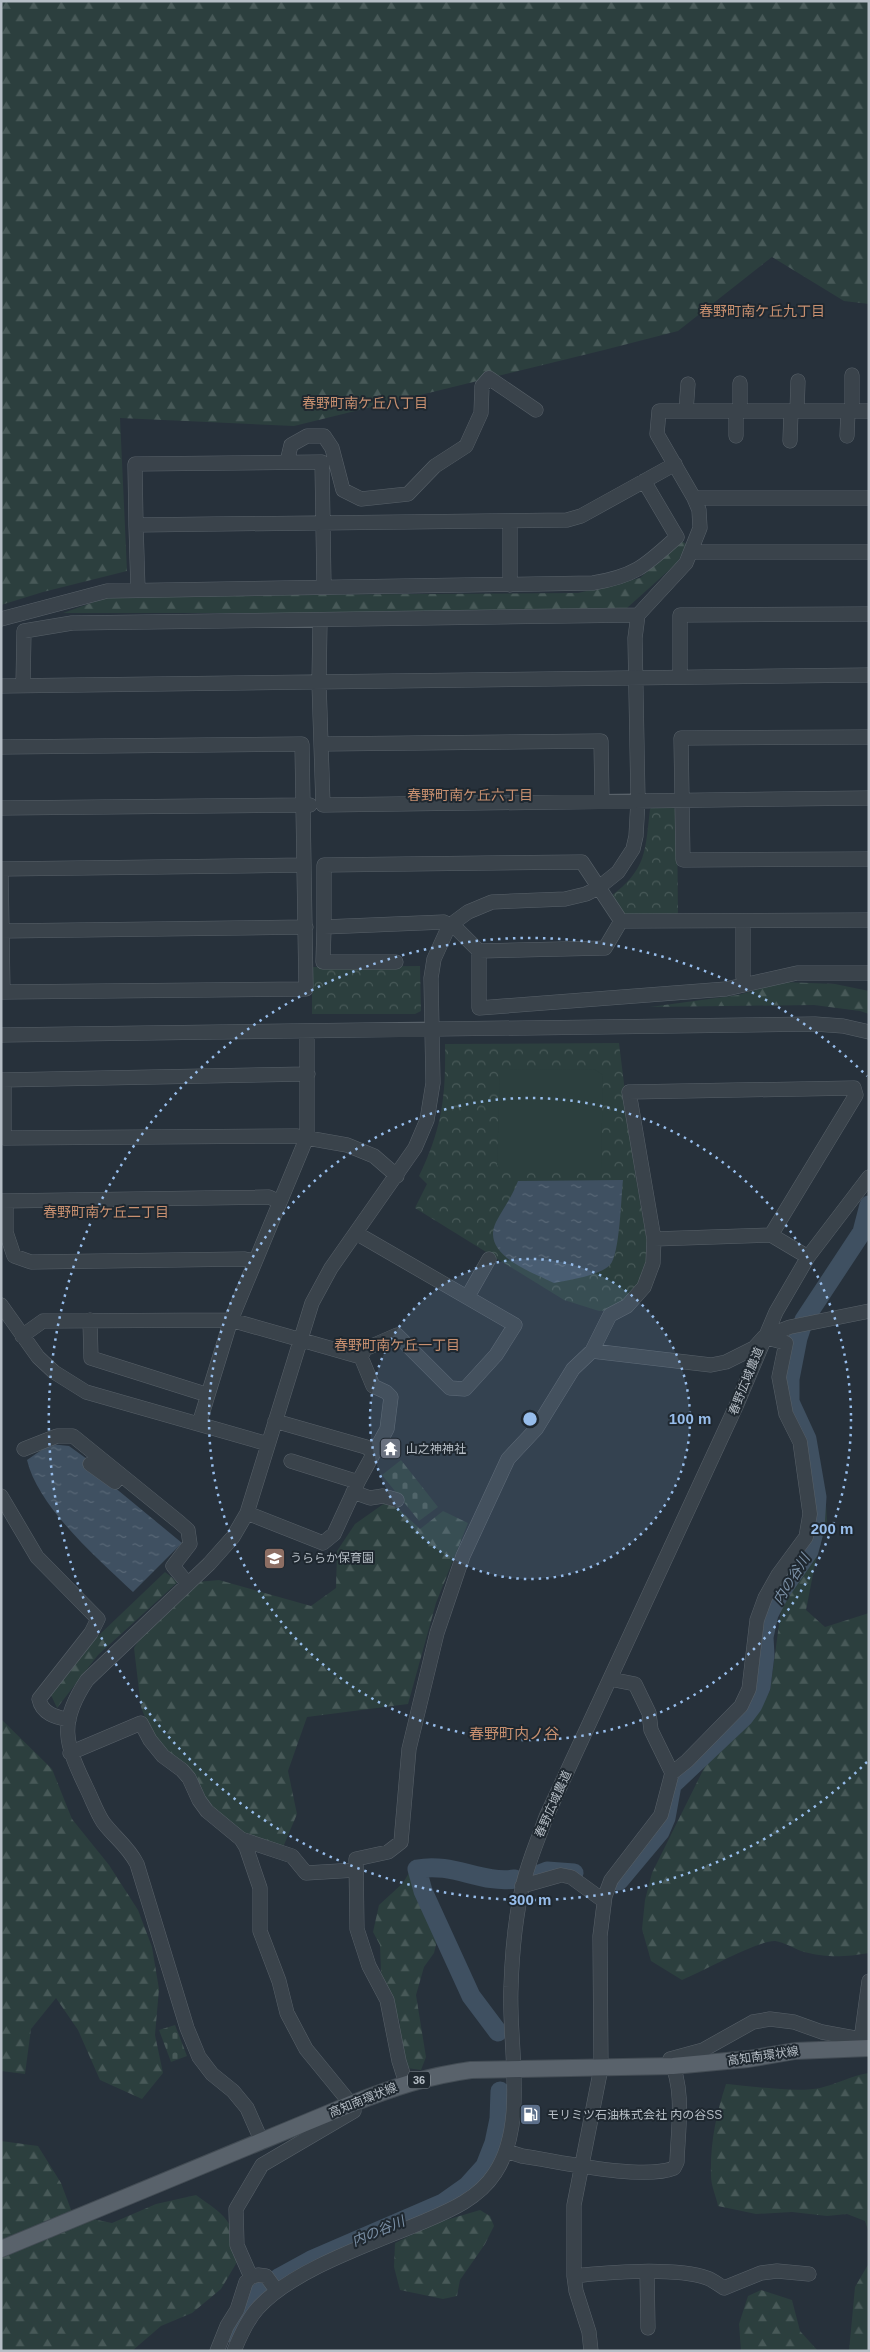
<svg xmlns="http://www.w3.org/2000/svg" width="870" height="2352" viewBox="0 0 870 2352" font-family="Arial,'Noto Sans JP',sans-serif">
<defs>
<pattern id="forest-firs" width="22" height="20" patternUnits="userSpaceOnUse" patternTransform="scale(1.25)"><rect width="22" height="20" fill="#2c3f3e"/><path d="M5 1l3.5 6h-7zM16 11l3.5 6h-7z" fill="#485958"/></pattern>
<pattern id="cemetery-stones" width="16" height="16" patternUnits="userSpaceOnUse" patternTransform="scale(1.25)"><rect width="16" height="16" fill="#2c3f3e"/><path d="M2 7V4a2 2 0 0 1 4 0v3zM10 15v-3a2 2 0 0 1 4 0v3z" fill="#485958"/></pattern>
<pattern id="park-crowns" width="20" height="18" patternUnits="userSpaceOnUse" patternTransform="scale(1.25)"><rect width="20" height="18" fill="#2c3f3e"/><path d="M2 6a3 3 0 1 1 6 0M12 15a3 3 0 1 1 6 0" fill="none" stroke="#485958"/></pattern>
<pattern id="water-ripples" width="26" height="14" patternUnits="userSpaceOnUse" patternTransform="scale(1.25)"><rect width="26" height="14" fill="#3f5061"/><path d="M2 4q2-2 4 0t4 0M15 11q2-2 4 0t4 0" fill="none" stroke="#586776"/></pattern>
</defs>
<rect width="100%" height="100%" fill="#27313b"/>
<path fill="url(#forest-firs)" d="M1 1H869V304L844 301 772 257 678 331 604 350 294 426 120 418 127 571 43 592 1 605Z
M681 541 687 544 677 563 627 608 319 613H63L111 596 578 593 640 578Z
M784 982 835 984 869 991V1014L860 1011 814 1005 650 1007 738 995Z
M825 1489 827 1521 815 1564 806 1610 825 1627 869 1613V1953C844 1957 829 1958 804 1952 795 1949 784 1942 775 1941 759 1940 701 1972 682 1980L651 1961 642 1929 645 1900 652 1873 716 1744 749 1721 770 1691 783 1595 801 1541 808 1493Z
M389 1500 420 1529 443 1511 468 1523 436 1603 408 1704 307 1717 288 1771 297 1814 281 1852 253 1843 219 1818 189 1771 153 1737 141 1707 134 1648 143 1634 165 1616 197 1582 219 1580 311 1606 336 1588 337 1551 355 1524Z
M165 1572 178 1582 98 1655 57 1708 51 1695 97 1637Z
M1 1719 52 1769 72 1819 109 1865 138 1910 152 1947 159 1989 155 2035 163 2073 142 2099 100 2080 78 2030 56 1998 31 2029 25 2074 1 2071Z
M413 1866 417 1884 434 1916 439 1933 434 1953 424 1967 416 1995 426 2057 421 2070 407 2068 398 2048 400 2022 389 1999 381 1972 380 1945 373 1932 379 1905 403 1883Z
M869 2073V2233L865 2221 847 2214 827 2216 792 2212 756 2214 718 2206C716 2196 711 2186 711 2176 710 2144 716 2114 726 2084 751 2086 797 2093 820 2088 837 2084 850 2076 869 2073Z
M1 2141 38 2146 61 2183 73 2215 112 2223 156 2204 196 2195C227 2217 231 2218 240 2257L221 2289 192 2313 161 2326 132 2351H1Z
M480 2210 490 2216 494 2226 485 2244 460 2280 457 2296 443 2299 400 2290 394 2267 395 2243 436 2223Z
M869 2263V2351H849L855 2287Z
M761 2290 792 2300 800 2331 818 2351H741L739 2324 748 2296Z"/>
<path fill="url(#cemetery-stones)" d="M401 1460 438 1507 419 1521 382 1475Z
M175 2025 187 2056 171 2062 159 2030Z"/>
<path fill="url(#park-crowns)" d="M656 805 672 806 677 812 678 918 624 917 610 897C647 869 645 852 650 809Z
M420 966 421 1011 415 1014H312V967Z
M619 1043 635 1173 650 1257 637 1290 614 1310 599 1311 564 1300 415 1208 427 1184 419 1176C442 1129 446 1096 445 1044Z"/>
<path fill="#2c3f3e" d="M594 1069 603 1075 601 1169H500L497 1165 500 1070Z"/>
<path fill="url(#water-ripples)" d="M623 1180C621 1197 620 1254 610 1265 599 1276 568 1280 554 1283 532 1272 480 1255 496 1222 504 1207 512 1197 518 1181Z
M50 1444 69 1446 87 1459 85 1463 182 1543 133 1592C98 1559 38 1507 27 1460Z"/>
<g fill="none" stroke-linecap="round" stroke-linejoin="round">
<path stroke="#3f5061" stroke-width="19" d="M529 1878 547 1871 574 1873
M619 1881 660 1832 666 1818 672 1785 744 1717 753 1705 761 1687 765 1655 764 1637 769 1614 780 1593 809 1551 815 1528 817 1497 807 1439 790 1402V1379L798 1338 804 1320 862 1232 869 1205
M498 2032 471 1996 423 1891 417 1869C453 1862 481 1884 515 1879
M231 2333 253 2297 280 2277 311 2260 443 2203 467 2186 485 2166 494 2143 499 2119 500 2091"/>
<defs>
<path id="minor" d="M686 411 688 384
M736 411V436
M740 411V383
M797 411 798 381
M852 411V375
M847 436 848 411
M790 441 791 411
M287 462 291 445 307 436H324L332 448 343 490 361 499 408 494 435 466 466 446 481 413 482 386 489 378 536 410
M694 498H869
M136 525 135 464 322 462 324 586
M691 552H869
M510 585V522
M138 590 136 525 567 520 581 516 675 464
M1 619 107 591 593 583C636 576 646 565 677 537L644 481
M320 621 319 683 323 805 869 798
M680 677V615L869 614
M1 686 869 675
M23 686 24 631 72 623 638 615
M869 737 681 738 683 860 869 859
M322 744 601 741 602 800
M1 747 302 744 306 989 3 992 1 869 304 865
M1 808 310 805
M869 920 621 921 582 862 324 865V927L444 922 457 929 479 951V1008L726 989 797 973H869
M743 921V977L745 984
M324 927 323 962H396
M1 931 306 927
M479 951 605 948 621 921
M1 1035 815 1024 843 1026 869 1032
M1 1080 308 1074
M4 1080V1138L296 1136 347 1145 374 1156 397 1176
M1 1201 269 1197 280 1202
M6 1201V1232L14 1256 31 1262 245 1259 255 1261
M654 1239 771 1235 808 1257
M468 1296 489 1259
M1 1305 38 1357 54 1372 86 1392 268 1444
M90 1320 91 1358 208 1395
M22 1336 43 1321 231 1320 361 1357
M592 1351 610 1315 627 1306 644 1287 653 1263 654 1239 629 1092 854 1088 856 1095 771 1235
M275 1421 366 1447 374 1453
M199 1424 231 1320 307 1137V1032
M24 1449 57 1436H73L179 1522 188 1530 190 1544 173 1566 188 1584
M291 1461 358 1482
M90 1464 115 1482
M353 1492 370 1498 383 1496 397 1500
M1 1496 37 1557 98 1619 91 1633 39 1699C42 1714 56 1717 69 1720
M247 1513 323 1543 334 1534 358 1482 387 1429 391 1397 386 1392 373 1386 361 1357 365 1349 397 1335 450 1388 465 1389 496 1355 515 1325 356 1233
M610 1679 635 1684 649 1713 651 1730 672 1773
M70 1753 141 1723 150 1740 163 1756 182 1770 189 1778 199 1800 207 1811 241 1839 246 1847 260 1888V1931L279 1981 287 2013 306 2049 351 2104 354 2111 262 2165 236 2209 237 2245 251 2277
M241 1839 292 1856 306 1873 356 1870
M522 1886 561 1875 571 1877 604 1901
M860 2047 869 1981
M406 2083 399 2061 387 2000 369 1966 357 1929 356 1859 388 1852 401 1842 409 1749 437 1633 463 1556 508 1459 536 1429 573 1369 592 1351 711 1365 726 1362 754 1348 764 1337 790 1327 869 1311
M262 2142 247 2108 233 2091 212 2074 199 2057 187 2028 137 1864C128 1846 114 1837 103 1822 96 1811 92 1799 86 1787 65 1743 58 1723 87 1680L209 1564 233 1537 247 1513 312 1303 331 1268 415 1148 427 1120 433 1083 431 978 434 959 449 926 468 912 492 902 565 899 586 894 598 888 618 872 633 849 636 836 638 800 635 638 638 615 686 563 700 528 699 510 694 498 657 434 659 411H869
M506 2151 522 2156C558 2161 642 2181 674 2168L677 2162C678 2129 685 2090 670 2059L703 2050 753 2022 770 2019 794 2022 822 2032 860 2039
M647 2272 648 2328
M574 2276C608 2272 676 2267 707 2278 713 2280 719 2285 724 2288L761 2273 777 2271 809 2274
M217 2351 227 2326 237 2310 246 2282 251 2277 258 2275 266 2276 277 2291
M234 2351C240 2336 247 2320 258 2308 293 2269 376 2242 425 2221 451 2210 479 2198 495 2173 528 2124 508 2043 511 1987 512 1954 515 1918 523 1885 528 1862 538 1840 546 1817L737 1404 776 1312 808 1257 869 1177
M591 2351 589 2332 576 2291 574 2276V2205L601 2068 600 1936 605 1896 611 1880 661 1815 672 1773 687 1761 741 1706 749 1689 757 1620 765 1598 778 1575 806 1537 810 1514 800 1442 786 1414 779 1377 786 1343 764 1337"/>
<path id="major" d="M1 2249 351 2104C392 2088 427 2076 471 2070L673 2066 748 2059 795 2051 869 2048"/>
</defs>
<use href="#minor" stroke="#586169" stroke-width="15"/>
<use href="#major" stroke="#434c54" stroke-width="18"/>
<use href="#minor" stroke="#3a434b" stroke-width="14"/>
<use href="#major" stroke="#59626b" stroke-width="16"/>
</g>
<circle cx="530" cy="1419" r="160" fill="#97bdeb" fill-opacity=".12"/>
<g fill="none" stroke="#97bdeb" stroke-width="2.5" stroke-dasharray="2.5 5">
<circle cx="530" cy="1419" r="160"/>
<circle cx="530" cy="1419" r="321"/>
<path d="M867 1762A481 481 0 1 1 867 1076"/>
</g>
<defs>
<symbol id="temple-square" viewBox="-11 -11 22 22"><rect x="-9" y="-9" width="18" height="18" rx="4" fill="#6b7280" stroke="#1f2830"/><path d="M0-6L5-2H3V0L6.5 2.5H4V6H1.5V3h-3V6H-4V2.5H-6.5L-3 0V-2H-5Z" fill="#fff"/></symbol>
<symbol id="school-square" viewBox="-11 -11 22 22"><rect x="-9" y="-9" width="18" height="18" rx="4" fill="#8d6e63" stroke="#1f2830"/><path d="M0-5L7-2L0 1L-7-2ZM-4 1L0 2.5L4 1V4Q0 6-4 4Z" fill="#fff"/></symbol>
<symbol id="fuel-square" viewBox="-11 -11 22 22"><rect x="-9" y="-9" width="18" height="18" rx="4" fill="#5c6f8a" stroke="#1f2830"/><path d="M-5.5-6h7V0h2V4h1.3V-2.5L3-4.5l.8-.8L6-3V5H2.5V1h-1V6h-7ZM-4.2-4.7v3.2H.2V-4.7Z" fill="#fff"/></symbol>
</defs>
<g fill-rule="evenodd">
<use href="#temple-square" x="378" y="1436" width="25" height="25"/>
<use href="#school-square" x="262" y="1546" width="25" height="25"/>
<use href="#fuel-square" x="518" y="2102" width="25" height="25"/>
</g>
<g text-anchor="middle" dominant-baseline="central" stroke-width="4" stroke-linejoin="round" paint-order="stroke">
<rect fill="#1f2830" stroke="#899199" stroke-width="1" x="408" y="2071.5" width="22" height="17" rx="4"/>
<g font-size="11" font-weight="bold" fill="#b6bec6">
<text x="419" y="2080">36</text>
</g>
<g font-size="12" fill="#b6bec6" stroke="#1f2830">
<text transform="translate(746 1381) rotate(-68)">春野広域農道</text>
<text transform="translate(553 1804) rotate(-66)">春野広域農道</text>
<text transform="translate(763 2056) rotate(-8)">高知南環状線</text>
<text transform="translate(363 2100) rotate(-22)">高知南環状線</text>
</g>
<g font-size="12" fill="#b6bec6" stroke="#1f2830" text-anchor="start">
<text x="406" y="1449">山之神神社</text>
<text x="290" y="1558">うららか保育園</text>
<text x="547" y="2115">モリミツ石油株式会社 内の谷SS</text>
</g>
<g font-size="14" fill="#c89070" stroke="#1f2830">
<text x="762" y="311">春野町南ケ丘九丁目</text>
<text x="365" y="403">春野町南ケ丘八丁目</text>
<text x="470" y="795">春野町南ケ丘六丁目</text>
<text x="106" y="1212">春野町南ケ丘二丁目</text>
<text x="397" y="1345">春野町南ケ丘一丁目</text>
</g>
<g font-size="14" font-style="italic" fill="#7b90a6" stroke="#1f2830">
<text transform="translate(791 1579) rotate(-58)">内の谷川</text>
<text transform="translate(378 2231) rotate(-23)">内の谷川</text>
</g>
<g font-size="15" fill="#c89070" stroke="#1f2830">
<text x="514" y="1733">春野町内ノ谷</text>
</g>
</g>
<circle cx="530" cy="1419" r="8" fill="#97bdeb" stroke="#1f2830" stroke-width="2.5"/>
<g font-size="15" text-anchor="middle" font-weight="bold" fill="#97bdeb" stroke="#1f2830" stroke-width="4" stroke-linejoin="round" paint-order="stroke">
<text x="690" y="1424">100 m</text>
<text x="832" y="1534">200 m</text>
<text x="530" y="1905">300 m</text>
</g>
<rect width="870" height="2352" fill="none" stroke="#b6bec6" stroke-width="5"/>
</svg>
